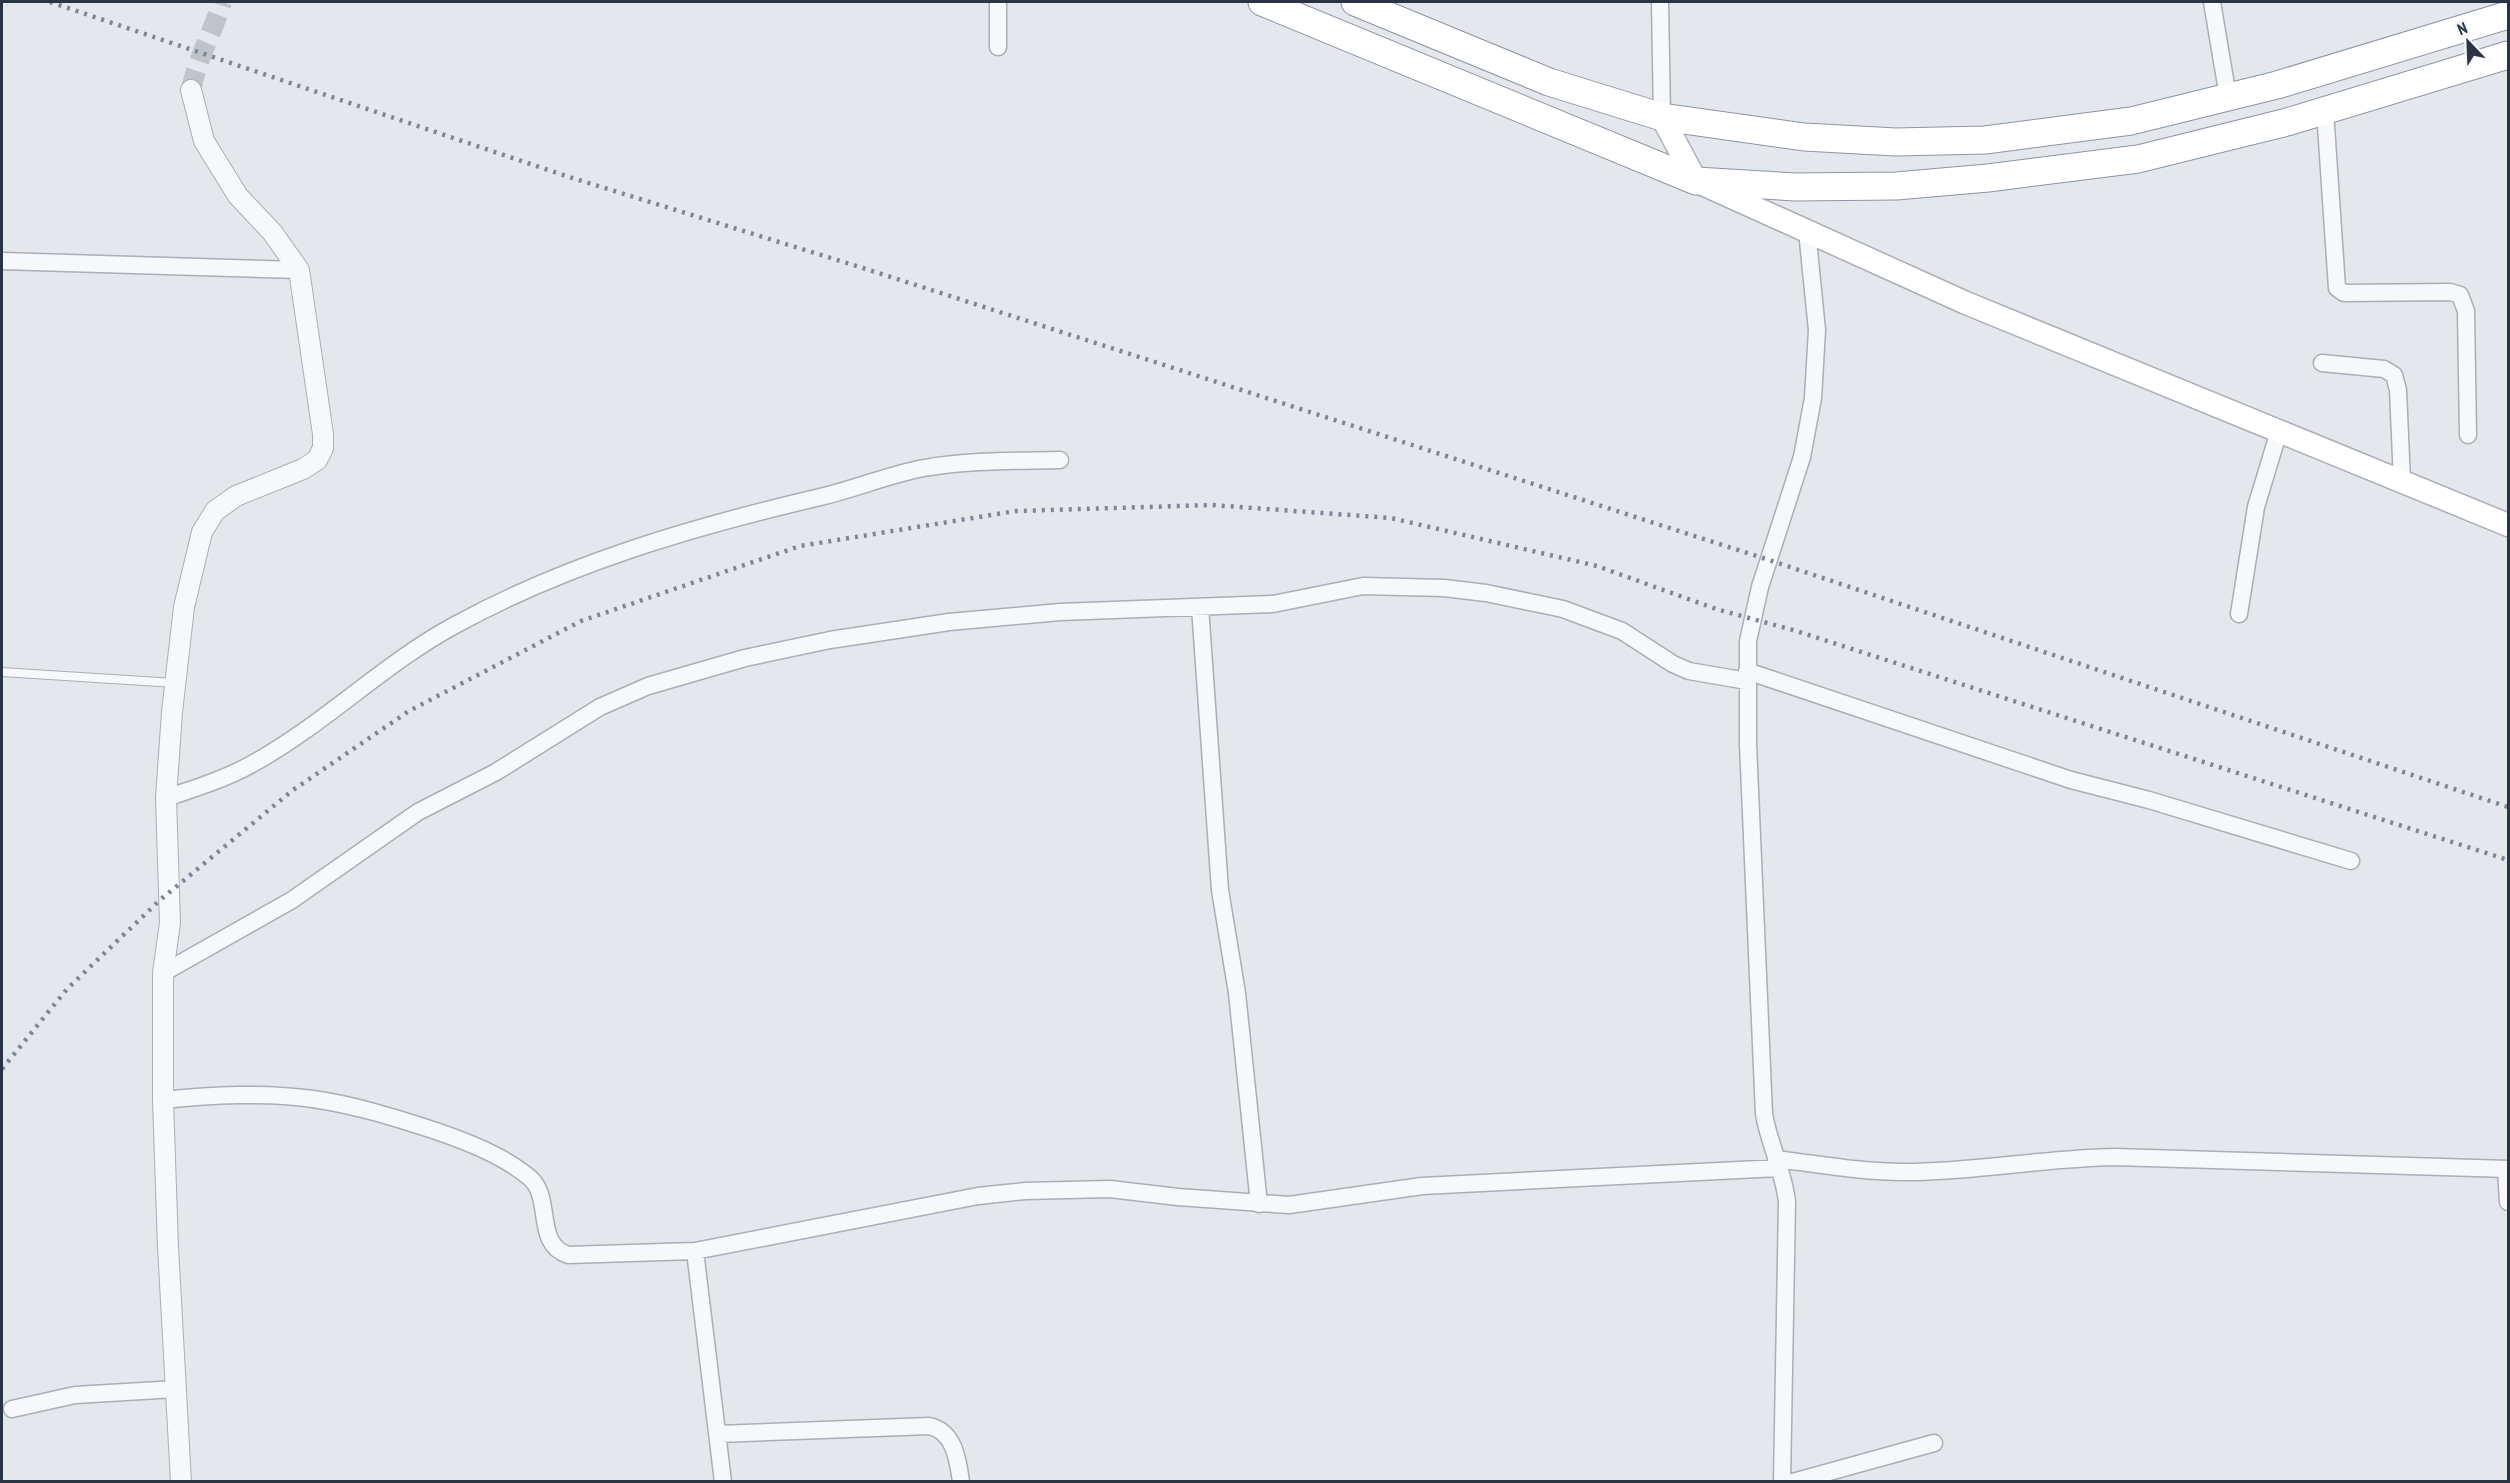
<svg xmlns="http://www.w3.org/2000/svg" width="2510" height="1483" viewBox="0 0 2510 1483" font-family="'PT Sans Narrow',sans-serif">
<rect width="100%" height="100%" fill="#e4e7ec"/>
<g fill="none" stroke-linecap="round" stroke-linejoin="round">
<path stroke="#bfc3cb" stroke-width="20" stroke-dasharray="20 10" stroke-linecap="butt" d="M191 90C197 59 213 32 222 2"/>
<defs>
<path id="service" d="M2 672 175 683"/>
<path id="minor" d="M998 2V47
M1660 2 1662 117
M2212 2 2228 97
M2325 111 2337 288 2344 293 2450 292 2460 295 2466 311 2468 435
M2 261 299 270
M2322 363 2384 369 2394 375 2398 390 2402 481
M1200 607 1220 890 1237 993 1259 1204
M2239 614 2256 507 2279 431
M1747 671 2071 780 2149 800 2351 861
M166 798C196 788 225 779 252 764 325 724 384 663 457 624 569 563 693 527 816 498 852 490 887 475 924 468 968 460 1015 461 1060 460
M163 973 292 900 418 812 496 772 600 707 648 686 745 658 830 640 949 622 1060 612 1273 604 1363 586 1444 588 1486 593 1563 609 1622 631 1673 664 1689 671 1747 681
M163 1100C213 1095 264 1092 313 1099 355 1105 396 1118 436 1131 468 1142 504 1156 530 1178 553 1198 534 1244 568 1255L695 1251 978 1196 1025 1191 1110 1189 1178 1197 1289 1205 1422 1186 1779 1168
M1776 1159C1818 1164 1861 1172 1904 1172 1975 1172 2045 1158 2115 1157L2508 1169
M2506 1169 2508 1202
M695 1251 723 1482
M12 1409 75 1395 176 1389
M718 1434 929 1426C954 1431 958 1459 961 1482
M1782 1482 1787 1202C1784 1172 1769 1144 1764 1114L1748 744V641L1760 587 1802 457 1813 398 1817 330 1807 231
M1793 1482 1934 1443"/>
<path id="tertiary" d="M181 1482 168 1247 163 1100V973L170 923 166 798 172 712 184 607 202 532 215 511 236 496 303 469 317 460 323 448V434L299 270 272 232 238 196 204 141 191 90"/>
<path id="secondary" d="M1662 117 1696 181 1966 303 2508 525"/>
<path id="trunk" d="M1262 2 1696 181 1795 187 1896 186 1988 178 2138 159 2287 122 2508 55
M1355 2 1549 82 1662 117 1804 137 1896 142 1985 140 2131 121 2277 85 2508 15"/>
</defs>
<use href="#service" stroke="#a9aeb7" stroke-width="10"/>
<use href="#minor" stroke="#a9aeb7" stroke-width="19"/>
<use href="#tertiary" stroke="#a9aeb7" stroke-width="22"/>
<use href="#secondary" stroke="#a9aeb7" stroke-width="25"/>
<use href="#trunk" stroke="#8b94a3" stroke-width="29"/>
<use href="#service" stroke="#f7f8fa" stroke-width="8"/>
<use href="#minor" stroke="#f7f8fa" stroke-width="16"/>
<use href="#tertiary" stroke="#f7f8fa" stroke-width="20"/>
<use href="#secondary" stroke="#fff" stroke-width="22"/>
<use href="#trunk" stroke="#fff" stroke-width="27"/>
<path stroke="#7d8696" stroke-width="4.5" stroke-dasharray="3 6" stroke-linecap="butt" d="M50 2 566 176 863 268 1769 560 2508 807
M2 1069 67 989 160 900 293 790 409 711 581 621 800 546 1016 511 1212 505 1391 518 1597 566 1716 609 1793 630 2508 860"/>
</g>
<rect width="2510" height="1483" fill="none" stroke="#2b3445" stroke-width="6"/>
<g transform="translate(2468 42) rotate(337)" stroke="#f4f6f9" stroke-width="4.5" paint-order="stroke">
<path d="M0-4.5L10 22L0 15L-10 22Z" fill="#2b3445"/>
<text y="-9" font-size="16" font-weight="bold" text-anchor="middle" fill="#2b3445">N</text>
</g>
</svg>
